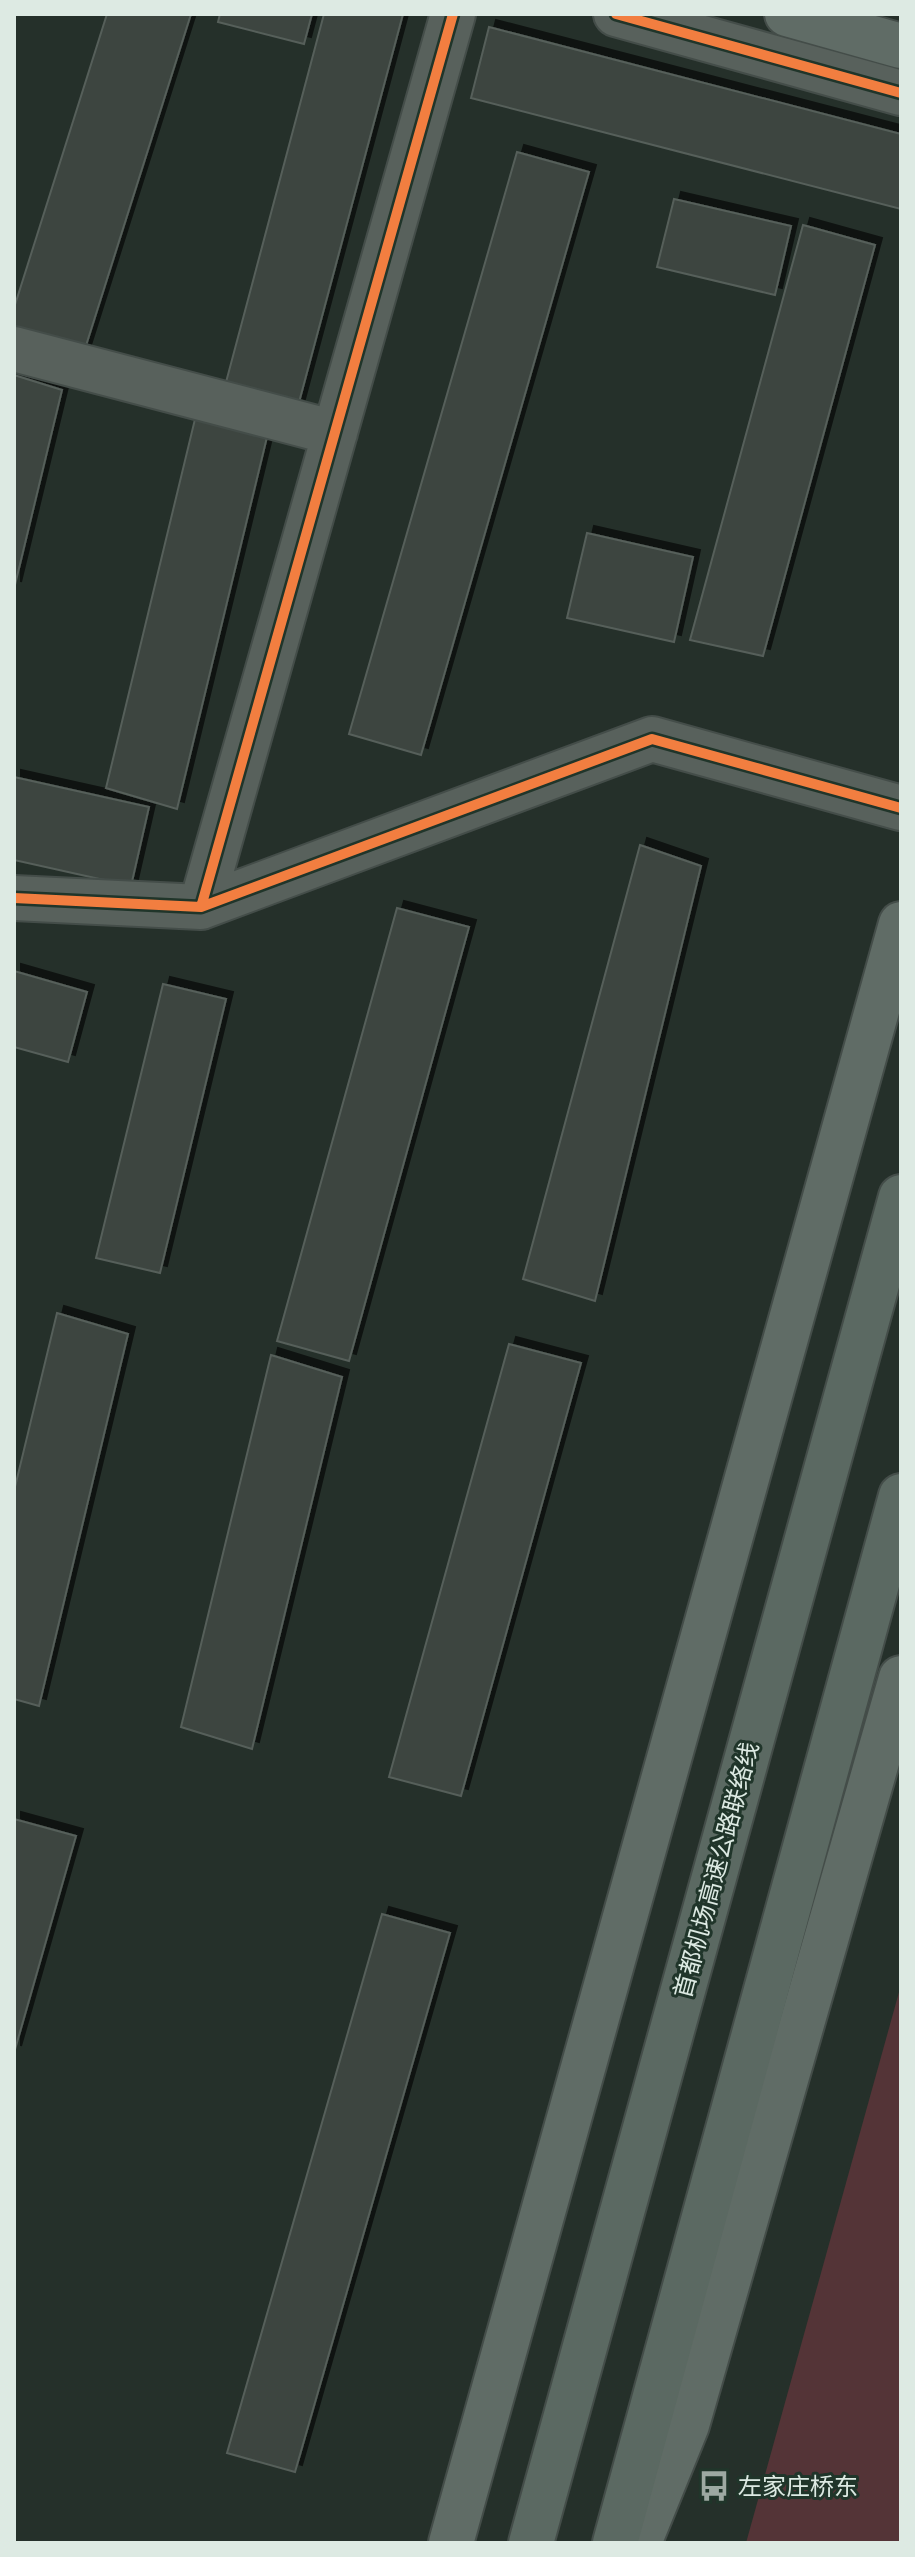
<svg xmlns="http://www.w3.org/2000/svg" width="915" height="2557" viewBox="0 0 915 2557" font-family="Jost,'Noto Sans SC',sans-serif">
<defs>
<filter id="shadow"><feDropShadow dx="7" dy="-7" stdDeviation="0" flood-color="#0009"/></filter>
</defs>
<rect width="100%" height="100%" fill="#25302a"/>
<path fill="#543437" d="M901 1985V2543H746Z"/>
<path fill="#3c4540" stroke="#565f5a" stroke-width="2" filter="url(#shadow)" d="M107 14H191L83 355 14 334V308Z
M220 14H312L304 44 218 22Z
M324 14H403L298 406 225 386Z
M489 27 901 134V209L471 98Z
M517 152 589 172 421 755 349 734Z
M674 199 791 226 775 295 657 267Z
M803 225 875 245 763 656 690 640Z
M14 375 62 390 14 589Z
M196 415 267 437 177 809 106 788Z
M587 533 693 557 674 642 567 618Z
M14 777 149 807 131 886 14 860Z
M640 845 701 866 595 1301 523 1279Z
M397 908 469 927 349 1361 277 1341Z
M14 971 87 992 68 1062 14 1047Z
M163 984 226 999 160 1273 96 1258Z
M57 1313 128 1334 39 1706 14 1699V1491Z
M509 1344 581 1363 461 1796 389 1777Z
M271 1355 342 1377 252 1749 181 1727Z
M14 1819 76 1836 14 2053Z
M382 1914 450 1933 295 2472 227 2453Z"/>
<g fill="none" stroke-linecap="round" stroke-linejoin="round">
<defs>
<path id="minor" d="M616 14 901 93
M14 349 335 433
M14 898 201 907 652 739 901 808
M201 907 453 14"/>
<path id="major" d="M787 14 901 46
M451 2543 901 924
M639 2543 687 2425 901 1678"/>
<path id="highway" d="M531 2543 901 1197
M615 2543 901 1496"/>
</defs>
<use href="#minor" stroke="#444d49" stroke-width="48"/>
<use href="#major" stroke="#444d49" stroke-width="48"/>
<use href="#highway" stroke="#444d49" stroke-width="48"/>
<use href="#minor" stroke="#58615c" stroke-width="44"/>
<use href="#major" stroke="#606c66" stroke-width="44"/>
<use href="#highway" stroke="#5b6962" stroke-width="44"/>
<defs>
<path id="cycleway" d="M616 14 901 93
M14 898 201 907 652 739 901 808
M201 907 453 14"/>
</defs>
<use href="#cycleway" stroke="#20352a" stroke-width="15"/>
<use href="#cycleway" stroke="#f27e40" stroke-width="10"/>
</g>
<defs>
<symbol id="bus-bare" viewBox="-9 -9 18 18"><path d="M-5-6H5V4H4V6H2V4H-2V6H-4V4H-5ZM-3.5-4V0h7V-4ZM-3.5 1.2v1.5H-2V1.2ZM2 1.2v1.5H3.5V1.2Z" fill="#9da9a2" stroke="#20352a" stroke-width="2.5" paint-order="stroke"/></symbol>
</defs>
<g fill-rule="evenodd">
<use href="#bus-bare" x="692" y="2464" width="44" height="44"/>
</g>
<g text-anchor="middle" dominant-baseline="central" stroke-width="6" stroke-linejoin="round" paint-order="stroke">
<g font-size="24" fill="#ddeae3" stroke="#20352a">
<text transform="translate(716 1870) rotate(-75)">首都机场高速公路联络线</text>
</g>
<g font-size="24" fill="#ddeae3" stroke="#20352a" text-anchor="start">
<text x="738" y="2486">左家庄桥东</text>
</g>
</g>
<rect width="915" height="2557" fill="none" stroke="#ddeae3" stroke-width="32"/>
</svg>
